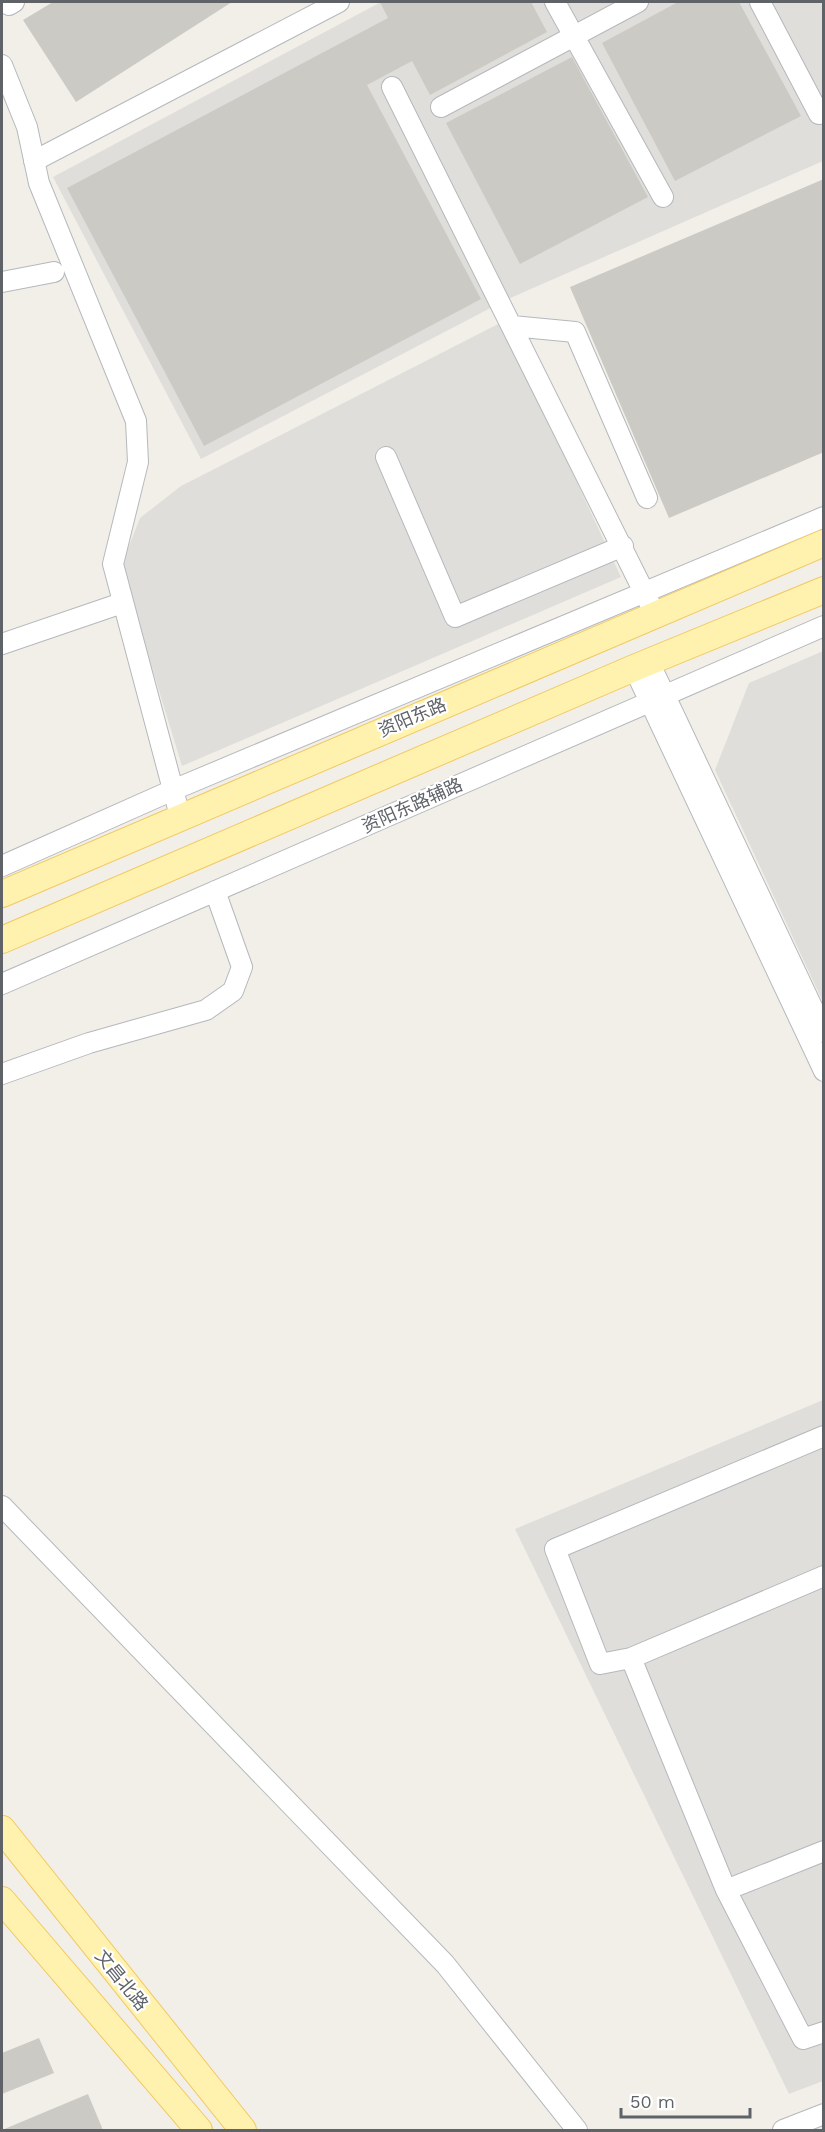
<svg xmlns="http://www.w3.org/2000/svg" width="825" height="2132" viewBox="0 0 825 2132" font-family="'Work Sans','Noto Sans SC',sans-serif">
<rect width="100%" height="100%" fill="#f1efe8"/>
<path fill="#e0deda" d="M381 2H821L823 7V161L506 300 201 459 53 177Z
M502 322 621 577 182 766 121 566 140 518 181 486Z
M823 651V1002L715 770 749 683Z
M823 1400V2081L789 2094 515 1529Z"/>
<path fill="#cccac5" d="M53 2H232L76 102 23 20Z
M380 2H531L547 32 430 95 412 61 367 85 481 299 204 446 67 188 388 18Z
M678 2H739L801 116 675 181 602 43Z
M572 57 648 197 520 264 446 123Z
M824 179V452L669 518 570 287Z
M39 2038 54 2073 2 2094V2053Z
M88 2094 103 2130H2Z"/>
<g fill="none" stroke-linecap="round" stroke-linejoin="round">
<defs>
<path id="minor" d="M555 2 663 197
M760 2 819 114
M9 5 14 2
M2 65 27 127 39 183 136 421 138 462 113 564 180 816
M392 87 650 604
M441 107 638 2
M34 161 339 2
M2 282 54 272
M512 326 575 332 647 498
M386 457 455 617 623 546
M2 644 122 603
M649 662 824 1032
M634 668 824 1071
M2 866 173 790 824 517
M2 984 824 626
M2 1074 89 1043 206 1010 233 991 242 967 215 891
M824 1436 555 1549 600 1664 631 1658 824 1576
M2 1506 445 1964 577 2130
M631 1658 726 1890
M824 1851 726 1890 803 2039 824 2032
M783 2130 824 2114"/>
<path id="major" d="M2 894 824 543
M2 940 634 668 824 590
M2 1829 243 2130
M2 1900 199 2130"/>
</defs>
<use href="#minor" stroke="#b5b8bc" stroke-width="22"/>
<use href="#major" stroke="#f2c960" stroke-width="28"/>
<use href="#minor" stroke="#fff" stroke-width="20"/>
<use href="#major" stroke="#fff2af" stroke-width="26"/>
</g>
<g text-anchor="middle" dominant-baseline="central" stroke-width="4.5" stroke-linejoin="round" paint-order="stroke">
<g font-size="18" fill="#5f6368" stroke="#fff">
<text transform="translate(412 717) rotate(-23)">资阳东路</text>
<text transform="translate(412 805) rotate(-24)">资阳东路辅路</text>
<text transform="translate(122 1980) rotate(51)">文昌北路</text>
</g>
</g>
<rect width="825" height="2132" fill="none" stroke="#5f6368" stroke-width="6"/>
<path d="M621 2108v9h129v-9" fill="none" stroke="#5f6368" stroke-width="3"/>
<text x="630" y="2108" font-size="18" fill="#5f6368" stroke="#ffffff" stroke-width="4.5" paint-order="stroke">50 m</text>
</svg>
